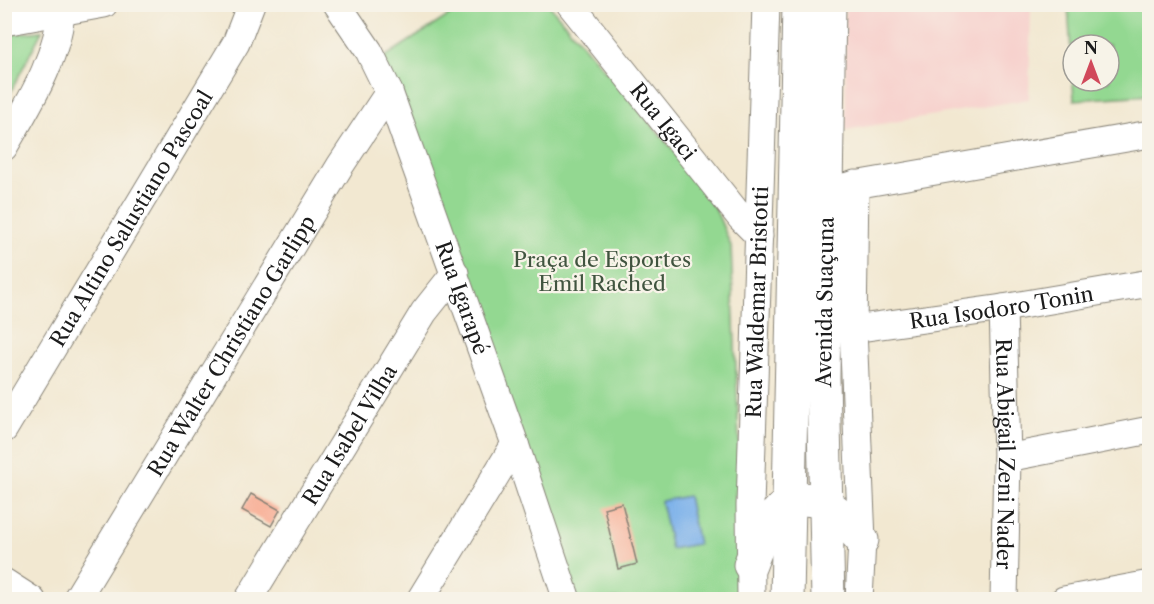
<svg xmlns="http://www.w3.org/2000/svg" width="1154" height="604" viewBox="0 0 1154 604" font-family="'Libre Caslon Text',serif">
<rect width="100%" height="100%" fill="#f7f3e8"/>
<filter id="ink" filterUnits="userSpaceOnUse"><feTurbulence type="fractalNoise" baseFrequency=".0167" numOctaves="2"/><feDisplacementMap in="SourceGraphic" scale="12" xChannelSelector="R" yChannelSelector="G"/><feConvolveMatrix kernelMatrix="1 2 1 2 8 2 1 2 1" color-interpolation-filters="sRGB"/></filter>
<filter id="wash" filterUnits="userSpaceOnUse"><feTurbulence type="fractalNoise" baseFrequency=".008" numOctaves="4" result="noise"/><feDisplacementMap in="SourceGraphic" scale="24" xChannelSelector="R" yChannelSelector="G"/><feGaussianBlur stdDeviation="1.35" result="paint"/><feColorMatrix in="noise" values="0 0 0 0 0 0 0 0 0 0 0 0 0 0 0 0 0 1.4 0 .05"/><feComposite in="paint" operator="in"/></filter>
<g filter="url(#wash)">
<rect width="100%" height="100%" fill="#f2e8d1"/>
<path fill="#f7d0cc" d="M845 5H1031L1029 99 846 130Z"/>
<path fill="#93d891" stroke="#587a56" stroke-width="1.5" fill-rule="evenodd" d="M465 5H549L674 151 716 210 731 246 739 442 738 599H577L383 58Z
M1068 5H1149V95L1074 100ZM1073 45H1109V81H1073Z
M42 31 5 103V35Z"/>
<path fill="#7cb1ea" stroke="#4c6683" stroke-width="1.5" d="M688 496 698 544 671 549 661 501Z"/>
<g id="blocks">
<path fill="#f8a68b" d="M251 494 280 510 271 526 242 510Z
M622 503 637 564 618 569 604 508Z"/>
</g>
</g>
<g filter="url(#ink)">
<use href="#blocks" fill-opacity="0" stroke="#878276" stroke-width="1.5"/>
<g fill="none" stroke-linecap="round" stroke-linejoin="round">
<defs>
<g id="minor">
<path id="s1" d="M337 4 369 51 389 92 515 444 567 600"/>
<path id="s2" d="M570 4 741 218 759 236"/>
<path d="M4 22 104 4"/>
<path d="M4 147C30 102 59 57 62 4"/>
<path d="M855 184 853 329 862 540 859 600"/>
<path d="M837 188 1150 134"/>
<path id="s3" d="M1003 308 1007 458 1004 600"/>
<path id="s4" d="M853 329 1003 308 1150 283"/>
<path id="s5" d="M4 429 236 43 251 4"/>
<path d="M1007 458 1150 430"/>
<path d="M4 582 32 600"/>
<path id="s6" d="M76 600 340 166 389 92"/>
<path id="s7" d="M248 600 424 312 455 273"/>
<path d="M420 600 515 444"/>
<path id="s8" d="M751 600 750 506 766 4"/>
<path d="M1064 600 1150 584"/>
</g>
<g id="major">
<path d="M750 565C762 532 781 484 825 504 839 510 851 529 862 540"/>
<path d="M787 600 799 4"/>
<path id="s9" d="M828 600 823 378 829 4"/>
</g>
</defs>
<use href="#minor" stroke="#878276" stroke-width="29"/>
<use href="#major" stroke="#878276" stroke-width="35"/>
<use href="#minor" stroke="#fff" stroke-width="27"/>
<use href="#major" stroke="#fff" stroke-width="33"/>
</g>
</g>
<g text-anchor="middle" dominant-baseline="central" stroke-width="4.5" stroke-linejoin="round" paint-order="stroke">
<g font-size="21" fill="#1c1c1c" stroke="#f7f3e8">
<text stroke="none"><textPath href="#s2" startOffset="150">Rua Igaci</textPath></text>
<text stroke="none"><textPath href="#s5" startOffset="246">Rua Altino Salustiano Pascoal</textPath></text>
<text stroke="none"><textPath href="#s1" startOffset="321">Rua Igarapé</textPath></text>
<text stroke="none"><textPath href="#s8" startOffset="298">Rua Waldemar Bristotti</textPath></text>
<text stroke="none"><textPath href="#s9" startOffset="298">Avenida Suaçuna</textPath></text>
<text stroke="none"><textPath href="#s4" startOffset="150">Rua Isodoro Tonin</textPath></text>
<text stroke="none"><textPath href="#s6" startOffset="298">Rua Walter Christiano Garlipp</textPath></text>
<text stroke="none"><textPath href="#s7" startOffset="194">Rua Isabel Vilha</textPath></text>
<text stroke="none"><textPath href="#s3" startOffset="146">Rua Abigail Zeni Nader</textPath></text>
</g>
<g font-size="21" fill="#40543f" stroke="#f7f3e8">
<text x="602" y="259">Praça de Esportes<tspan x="602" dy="24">Emil Rached</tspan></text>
</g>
</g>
<rect width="1154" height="604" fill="none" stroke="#f7f3e8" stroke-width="24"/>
<g transform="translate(1091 63)"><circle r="28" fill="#f7f3e8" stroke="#9f9d96" stroke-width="1.5"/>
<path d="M0-4.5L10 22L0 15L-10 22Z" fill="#d1495b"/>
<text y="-9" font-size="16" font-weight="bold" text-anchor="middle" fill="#1c1c1c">N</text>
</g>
</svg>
